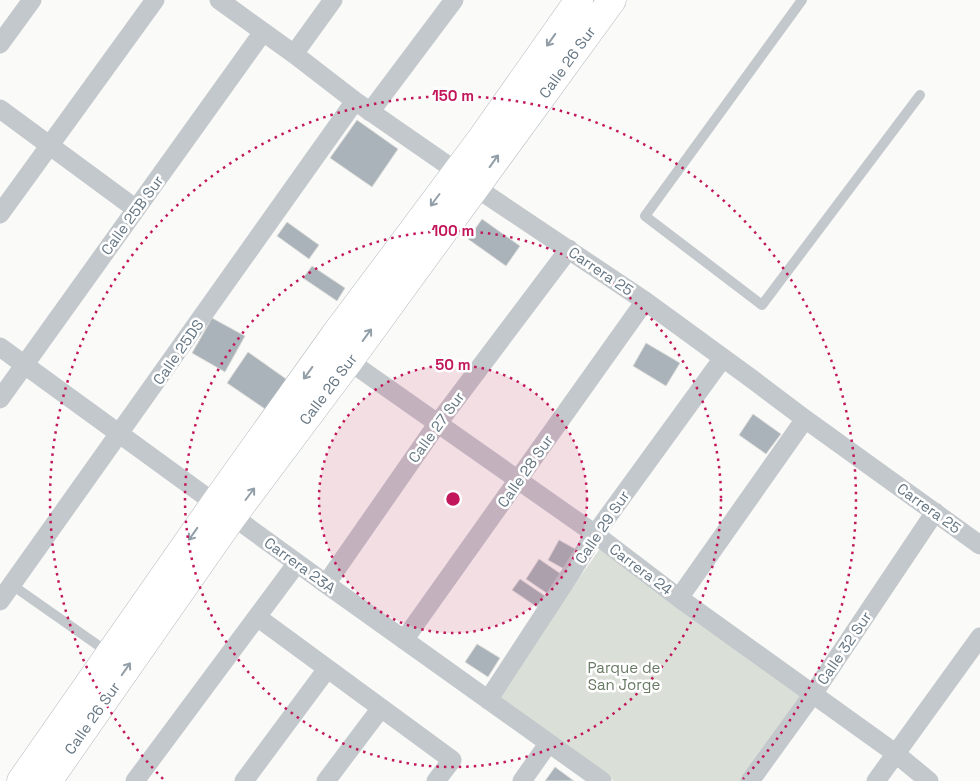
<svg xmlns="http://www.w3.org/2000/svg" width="980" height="781" viewBox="0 0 980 781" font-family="'Space Grotesk',sans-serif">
<rect width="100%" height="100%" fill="#fafaf8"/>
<path fill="#dadfd7" d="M601 547 804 696 744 781H614L496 697Z"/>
<path fill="#aab3b9" stroke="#dcdcda" d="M357 120 398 149 372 187 330 158Z
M482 219 520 246 506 266 468 239Z
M287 222 319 245 309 259 277 236Z
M312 266 345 288 337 301 303 278Z
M212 318 245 336 225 372 192 353Z
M646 343 680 363 666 386 633 366Z
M248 352 289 381 268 411 227 383Z
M753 414 781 434 766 454 739 435Z
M559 540 577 550 566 570 548 560Z
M539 559 561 574 548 594 526 579Z
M520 579 545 596 537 607 512 590Z
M477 644 500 658 488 677 465 662Z
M555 767 574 781H545Z"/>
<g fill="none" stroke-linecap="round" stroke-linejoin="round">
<defs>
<path id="secondary" d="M21 781 215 503 334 336 479 142 579 0
M48 781 233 516 349 361 612 0"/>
</defs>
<use href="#secondary" stroke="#b3babf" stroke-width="29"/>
<path stroke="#c3c8cc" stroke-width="10" d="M802 0 645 216 762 305 920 95
M12 585 109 653"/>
<path stroke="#c3c8cc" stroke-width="19" d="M219 0 294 54 355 101 456 171 475 187 645 301 752 379 805 419 980 545
M0 44 32 0
M294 54 333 0
M0 109 136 209
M370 112 454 0
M0 214 155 0
M0 347 326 584 602 781
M349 361 595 534 679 598 895 753 929 781
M0 399 263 32
M326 584 438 423 569 249
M679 598 805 419
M0 601 355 101
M257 617 452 760 436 781
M404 640 645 301
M488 700 571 573 595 534 723 358
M135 781 297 563
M244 781 327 669
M326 781 381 708
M522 781 548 744
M750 781 813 694 935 512
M876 781 980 637"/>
<use href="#secondary" stroke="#fff" stroke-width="28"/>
</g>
<defs><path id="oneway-shaft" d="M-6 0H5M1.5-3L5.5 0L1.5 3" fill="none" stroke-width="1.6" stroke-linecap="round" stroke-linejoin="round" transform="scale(1.25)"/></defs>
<g stroke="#939fa8">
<use href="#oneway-shaft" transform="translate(551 40) rotate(125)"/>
<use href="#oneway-shaft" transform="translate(494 161) rotate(-54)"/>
<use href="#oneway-shaft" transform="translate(435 200) rotate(127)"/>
<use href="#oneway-shaft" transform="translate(367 335) rotate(-54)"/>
<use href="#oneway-shaft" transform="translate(308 373) rotate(126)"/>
<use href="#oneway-shaft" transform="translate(250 494) rotate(-53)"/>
<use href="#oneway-shaft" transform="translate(193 534) rotate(125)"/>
<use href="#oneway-shaft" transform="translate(126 669) rotate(-55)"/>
</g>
<circle cx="453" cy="499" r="134" fill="#c2185b" fill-opacity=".12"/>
<g fill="none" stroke="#c2185b" stroke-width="2.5" stroke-dasharray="2.5 5">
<circle cx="453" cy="499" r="134"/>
<circle cx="453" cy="499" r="268"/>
<path d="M163 779A403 403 0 1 1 743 779"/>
</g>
<g text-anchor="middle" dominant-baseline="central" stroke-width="5" stroke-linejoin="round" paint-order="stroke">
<g font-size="15" fill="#657683" stroke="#fff">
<text transform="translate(567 62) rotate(-54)">Calle 26 Sur</text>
<text transform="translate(132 215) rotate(-54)">Calle 25B Sur</text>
<text transform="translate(601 271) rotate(34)">Carrera 25</text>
<text transform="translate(178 352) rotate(-55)">Calle 25DS</text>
<text transform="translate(328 389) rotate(-53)">Calle 26 Sur</text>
<text transform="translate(436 427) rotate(-54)">Calle 27 Sur</text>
<text transform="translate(525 471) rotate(-55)">Calle 28 Sur</text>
<text transform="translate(929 508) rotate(36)">Carrera 25</text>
<text transform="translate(602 527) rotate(-56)">Calle 29 Sur</text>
<text transform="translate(300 565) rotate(36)">Carrera 23A</text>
<text transform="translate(641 569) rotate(37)">Carrera 24</text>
<text transform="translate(844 648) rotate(-56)">Calle 32 Sur</text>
<text transform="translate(92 718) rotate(-55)">Calle 26 Sur</text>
</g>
<g font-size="15" fill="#687a64" stroke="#fff">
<text x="624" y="667">Parque de<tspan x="624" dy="17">San Jorge</tspan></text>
</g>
</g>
<circle cx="453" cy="499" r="8" fill="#c2185b" stroke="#fff" stroke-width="2.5"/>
<g font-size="15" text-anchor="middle" font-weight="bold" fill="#c2185b" stroke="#fff" stroke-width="5" stroke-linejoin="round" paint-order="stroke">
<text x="453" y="101">150 m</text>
<text x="453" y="236">100 m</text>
<text x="453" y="370">50 m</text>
</g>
</svg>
